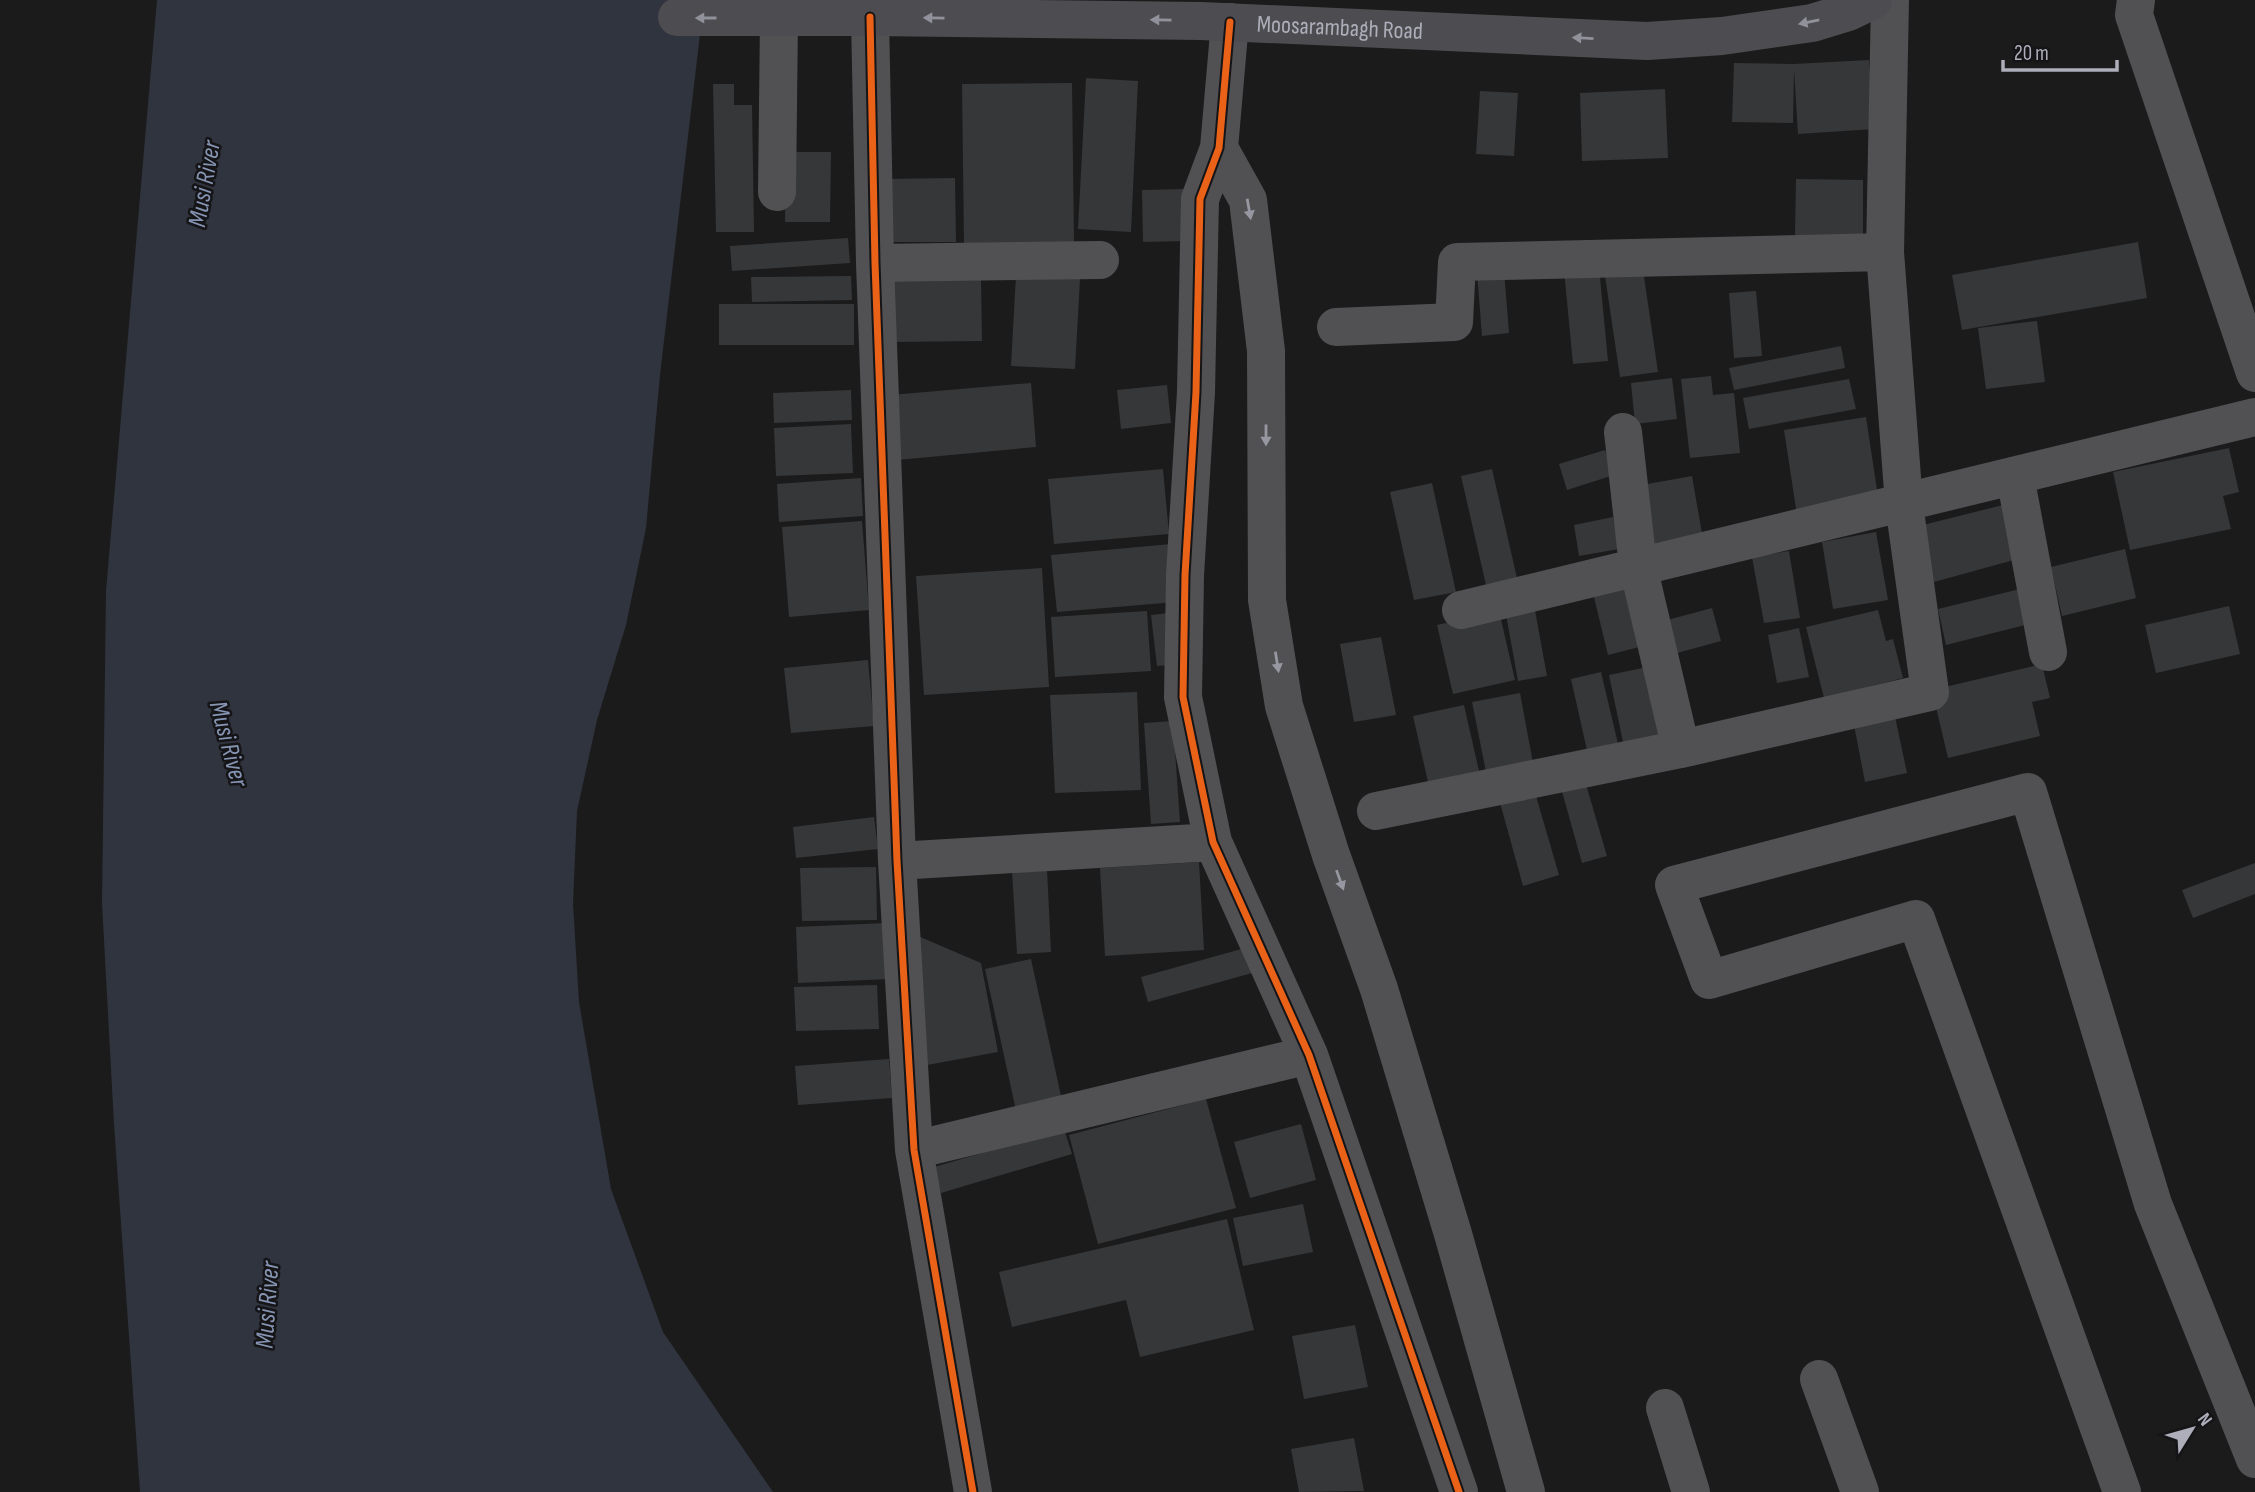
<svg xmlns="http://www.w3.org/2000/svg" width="2255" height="1492" viewBox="0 0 2255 1492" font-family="'Sofia Sans Condensed',sans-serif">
<rect width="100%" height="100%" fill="#1b1b1b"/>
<path fill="#30343e" d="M157 0H704L660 375 646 528 626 625 597 720 577 811 573 903 579 1002 611 1189 663 1332 773 1492H140L114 1124 102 903 106 591Z"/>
<path fill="#363739" d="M1869 60 1874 129 1798 134 1794 69 1793 123 1732 122 1734 63 1794 64Z
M1086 78 1138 81 1131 232 1078 229Z
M1072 83 1074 243 964 245 962 84Z
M713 84H734V105H752L754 232H716Z
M1665 89 1668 158 1582 161 1580 93Z
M1480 91 1518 93 1514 156 1476 154Z
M786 152H831L830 222H785Z
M955 178 956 242H887L885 179Z
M1796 179 1863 180V235H1795Z
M1186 189 1187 241 1143 242 1142 190Z
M848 238 850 263 732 271 730 246Z
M2138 242 2147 298 1962 330 1952 275Z
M1599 267 1608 361 1573 364 1564 270Z
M1504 270 1509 333 1482 336 1477 272Z
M1643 270 1658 372 1620 377 1605 276Z
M1016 275 1080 279 1075 369 1011 366Z
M851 276 852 300 752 302 751 277Z
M981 276 982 341 890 342 889 277Z
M1756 291 1762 356 1734 358 1729 293Z
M719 304H854V345H719Z
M2037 321 2045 382 1986 389 1978 328Z
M1841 346 1845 368 1734 390 1729 368Z
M1711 376 1713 395 1734 393 1740 453 1690 458 1681 379Z
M1672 378 1677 419 1635 424 1631 383Z
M1849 379 1856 409 1749 429 1743 398Z
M1031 383 1036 447 897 460 891 395Z
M1167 385 1171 423 1121 429 1117 390Z
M851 390 852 420 774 423 773 393Z
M1866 417 1879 503 1797 515 1784 430Z
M851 424 853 473 776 476 774 428Z
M2229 448 2239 492 2223 496 2231 529 2130 550 2113 472Z
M1605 450 1614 475 1567 490 1559 464Z
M1163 469 1169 534 1054 544 1048 479Z
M1492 469 1517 578 1486 585 1461 476Z
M1692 476 1703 539 1654 548 1642 485Z
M861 478 863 516 779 522 777 484Z
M1432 483 1456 592 1414 600 1390 492Z
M2007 504 2021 558 1934 582 1919 526Z
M1613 517 1619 549 1579 556 1574 525Z
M862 521 869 610 789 617 782 527Z
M1876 532 1888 600 1833 609 1822 542Z
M1171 544 1176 602 1057 612 1051 555Z
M2125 549 2136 598 2062 616 2051 567Z
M1789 551 1800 618 1764 623 1752 557Z
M1042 568 1049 687 924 695 916 576Z
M1632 584 1647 645 1608 655 1593 593Z
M2020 589 2029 624 1946 645 1938 609Z
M1534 605 1547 676 1518 681 1505 609Z
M2229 606 2240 654 2156 673 2145 625Z
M1712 608 1721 641 1670 655 1660 622Z
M1878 610 1886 641 1893 639 1903 678 1824 698 1806 627Z
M1147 611 1151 671 1055 677 1051 617Z
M1499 611 1515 680 1453 694 1437 625Z
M1170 613 1177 664 1157 666 1151 615Z
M1799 628 1809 677 1777 683 1768 635Z
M1381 637 1396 715 1354 722 1340 644Z
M868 660 874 726 791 733 784 668Z
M2042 664 2050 698 2032 702 2040 736 1948 758 1932 690Z
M1657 665 1670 733 1623 742 1609 675Z
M1601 672 1619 748 1588 755 1571 679Z
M1137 692 1141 790 1055 793 1050 695Z
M1520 693 1533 763 1486 772 1472 702Z
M1464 705 1479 771 1428 782 1413 716Z
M1894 712 1907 773 1865 782 1853 720Z
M1173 721 1180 822 1151 824 1144 723Z
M1585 781 1607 856 1582 863 1561 788Z
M1534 789 1559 875 1523 886 1499 799Z
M874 817 878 849 796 858 793 827Z
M1199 862 1204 950 1105 956 1100 868Z
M2255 863V894L2193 918 2182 890Z
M876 867 877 920 802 921 800 868Z
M1047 869 1051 952 1017 954 1012 871Z
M886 923 889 979 798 983 796 927Z
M918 936 981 963 998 1052 927 1065Z
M1245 948 1252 973 1148 1002 1141 977Z
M1031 959 1063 1105 1017 1115 985 969Z
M877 985 879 1029 796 1031 794 987Z
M889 1059 892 1098 798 1105 795 1066Z
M1206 1099 1236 1208 1098 1244 1069 1135Z
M1301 1124 1316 1180 1250 1198 1234 1142Z
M1064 1129 1072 1154 941 1193 934 1167Z
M1303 1204 1313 1252 1243 1266 1233 1218Z
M1227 1219 1254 1330 1140 1357 1126 1300 1012 1327 999 1272Z
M1355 1325 1368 1387 1304 1399 1292 1336Z
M1354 1438 1364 1491 1299 1492 1291 1449Z"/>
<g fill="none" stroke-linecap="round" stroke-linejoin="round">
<path stroke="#515154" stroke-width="38" d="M2136 0 2134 15 2255 373
M870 17 875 263 897 861 914 1150 973 1492
M1230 22 1219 148 1200 199 1196 392 1185 575 1183 697 1213 842 1309 1055 1459 1492
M1219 148 1248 200 1266 351 1267 600 1284 706 1331 855 1379 989 1453 1234 1526 1492
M777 192 779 18
M875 263 1100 260
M1336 327 1454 322 1457 262 1885 252
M1623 432 1638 566 1681 749
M2015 476 2048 652
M1461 610 2255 417
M1376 811 1681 749 1930 692 1904 504 1885 252 1890 0
M897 861 1213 842
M914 1150 1309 1055
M1819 1379 1860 1492
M1665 1408 1691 1492
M2122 1492 1916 919 1709 980 1674 885 2028 792 2153 1204 2255 1459"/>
<path stroke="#4d4d51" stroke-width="38" id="s1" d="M677 17H870L1201 21 1647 41 1722 36 1812 23 1848 12 1873 0"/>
<defs>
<path id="cycleway" d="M870 17 875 263 897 861 914 1150 973 1492
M1230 22 1219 148 1200 199 1196 392 1185 575 1183 697 1213 842 1309 1055 1459 1492"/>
</defs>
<use href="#cycleway" stroke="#151417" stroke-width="11"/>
<use href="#cycleway" stroke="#ea6118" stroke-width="7"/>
</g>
<defs><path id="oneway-solid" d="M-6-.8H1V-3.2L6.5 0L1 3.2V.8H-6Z" transform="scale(1.75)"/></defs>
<g fill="#90919a">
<use href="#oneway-solid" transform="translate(706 18) rotate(-180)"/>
<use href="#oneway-solid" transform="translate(934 18) rotate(-179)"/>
<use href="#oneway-solid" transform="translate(1161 20) rotate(-179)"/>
<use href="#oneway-solid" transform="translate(1809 22) rotate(169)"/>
<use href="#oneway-solid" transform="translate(1583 38) rotate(-177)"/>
</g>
<g fill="#9697a0">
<use href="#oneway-solid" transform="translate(1249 209) rotate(80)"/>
<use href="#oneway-solid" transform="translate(1266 435) rotate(90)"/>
<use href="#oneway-solid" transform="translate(1277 662) rotate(81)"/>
<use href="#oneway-solid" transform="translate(1340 880) rotate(70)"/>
</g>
<g text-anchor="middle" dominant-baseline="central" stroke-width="5" stroke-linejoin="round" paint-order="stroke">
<g font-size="24" fill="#adaeba" stroke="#151417">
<text stroke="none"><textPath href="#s1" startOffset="663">Moosarambagh Road</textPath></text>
</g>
<g font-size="26" font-style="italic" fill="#8695b3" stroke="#151417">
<text transform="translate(205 184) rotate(-80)">Musi River</text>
<text transform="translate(228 744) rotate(75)">Musi River</text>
<text transform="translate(268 1305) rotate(-86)">Musi River</text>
</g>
</g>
<g transform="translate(2192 1429) rotate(53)" stroke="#151417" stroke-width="5" paint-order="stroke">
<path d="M0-5L12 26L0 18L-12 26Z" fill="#adaeba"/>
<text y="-10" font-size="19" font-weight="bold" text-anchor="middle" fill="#adaeba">N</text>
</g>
<path d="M2003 60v10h114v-10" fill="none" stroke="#adaeba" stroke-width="3.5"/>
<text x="2014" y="60" font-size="21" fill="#adaeba" stroke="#151417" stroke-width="5" paint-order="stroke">20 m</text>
</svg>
